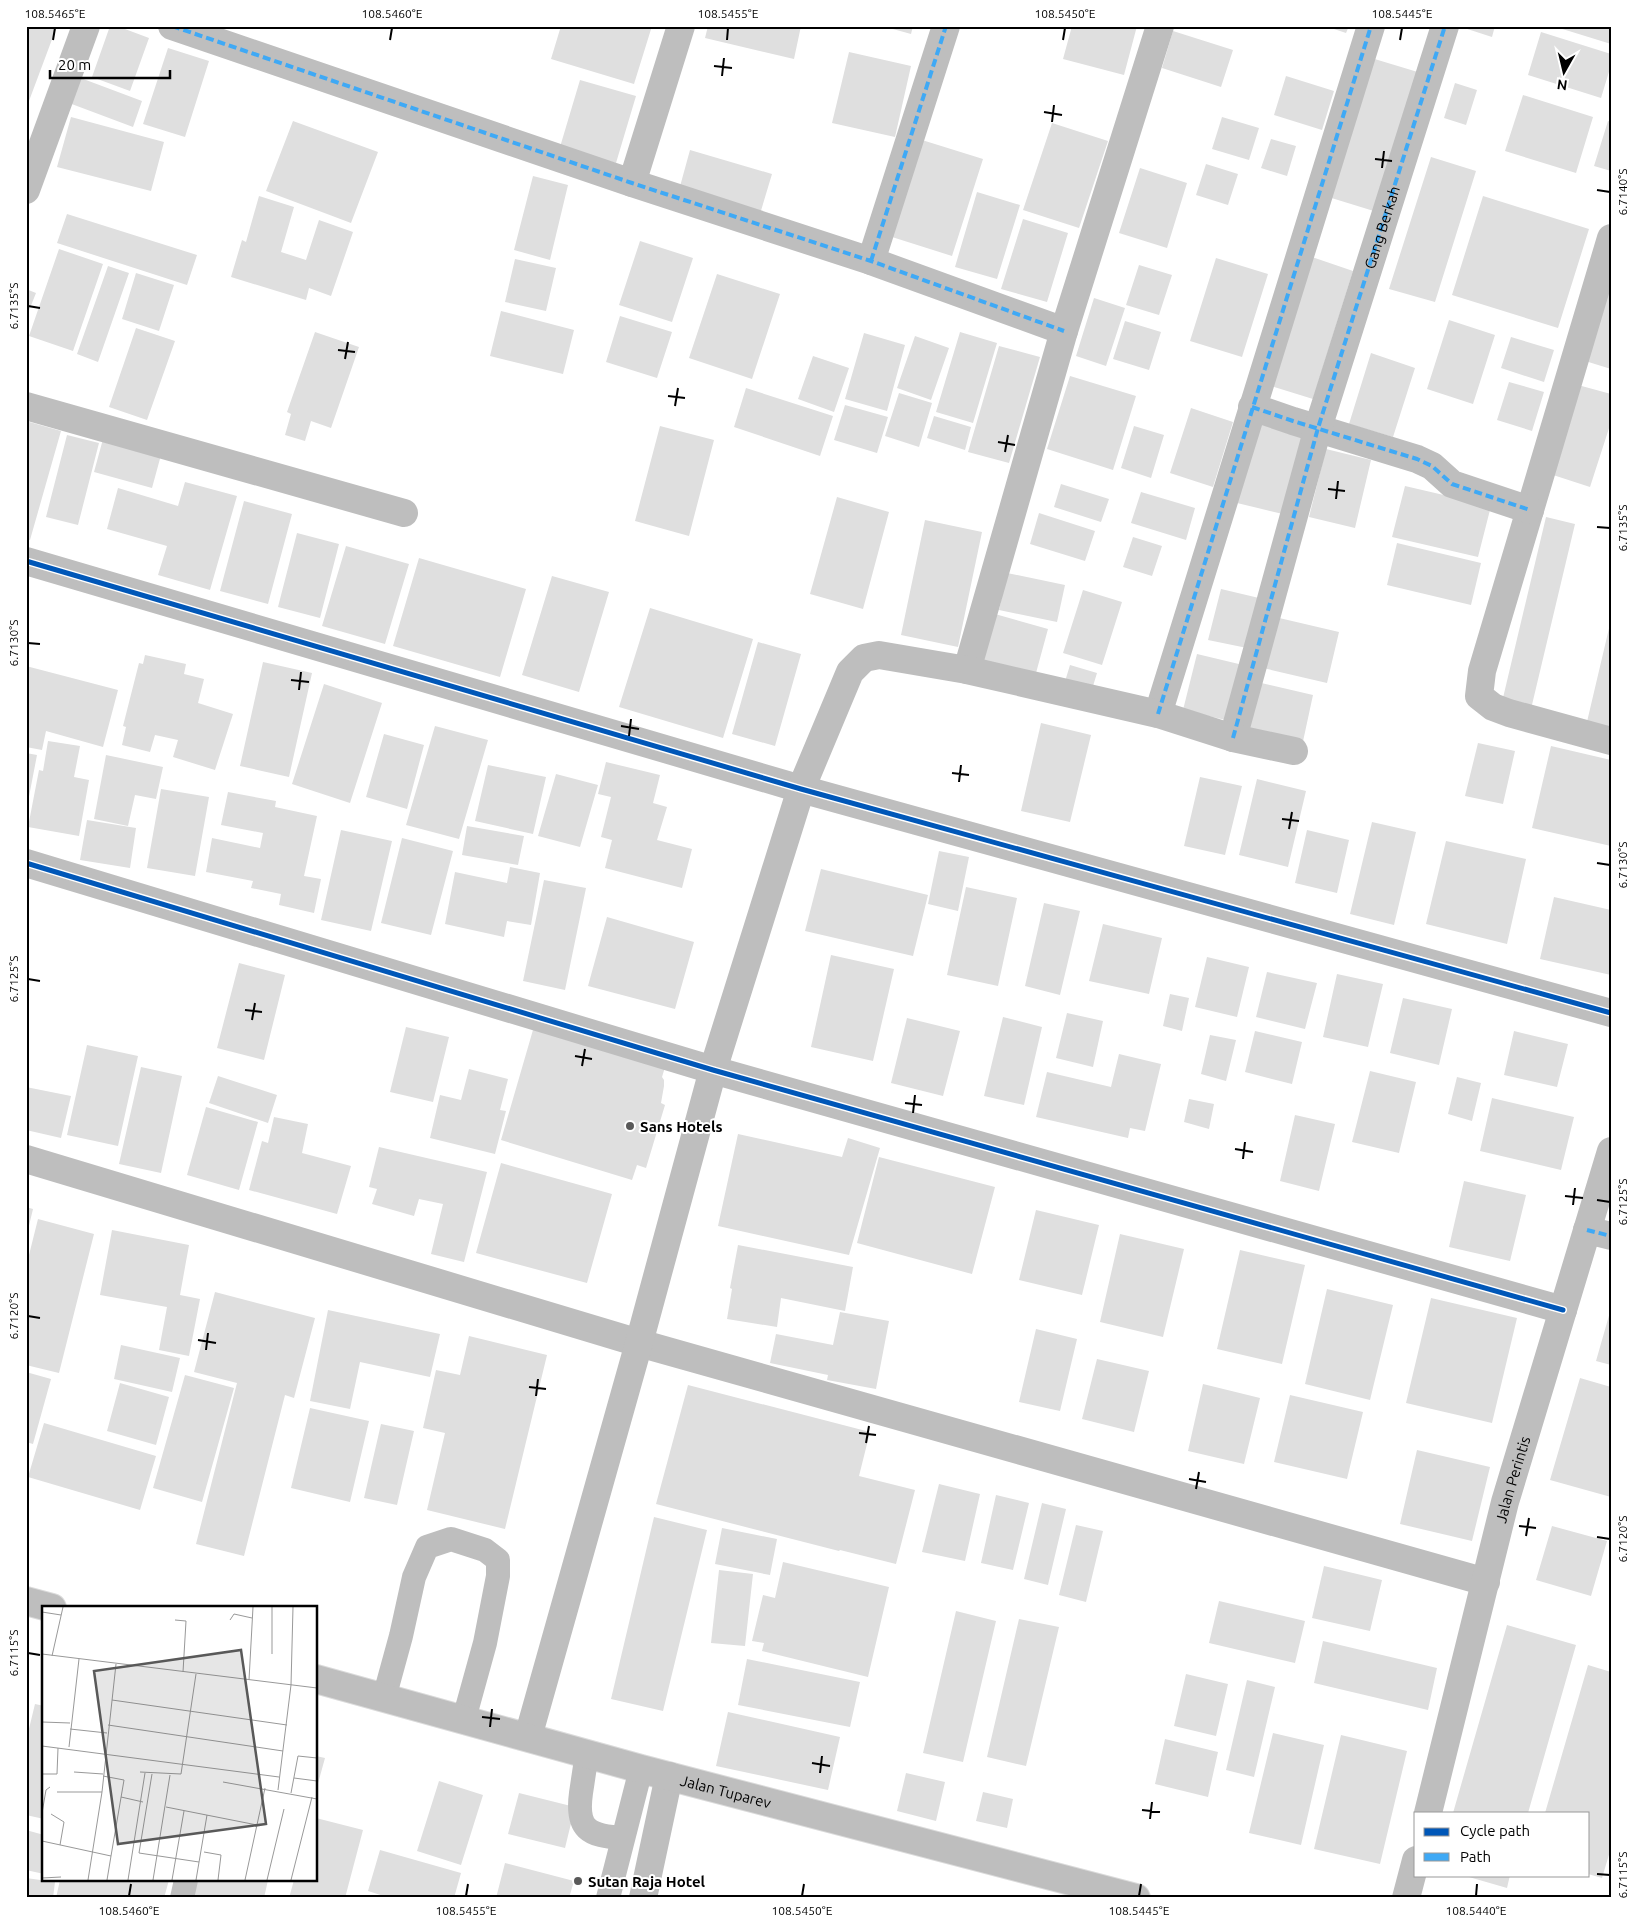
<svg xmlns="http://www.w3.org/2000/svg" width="1637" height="1924" viewBox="0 0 1637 1924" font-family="Ubuntu,sans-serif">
<rect width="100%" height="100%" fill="#fff"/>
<path fill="#dfdfdf" d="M26 26H57L26 109Z
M110 26H117L149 38 130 91 92 77Z
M561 26H652L634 84 551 59Z
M708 26H801L794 59 705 38Z
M882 26H913L911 34Z
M1072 26H1137L1124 75 1063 59Z
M1325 26H1349L1346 33Z
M1458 26H1495L1492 37Z
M1556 26H1611V44L1556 27Z
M1173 31 1233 50 1221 87 1162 68Z
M1541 32 1611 54V65L1601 98 1528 75Z
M168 48 209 61 185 137 143 124Z
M849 52 911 66 895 137 832 123Z
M1368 57 1421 73 1377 212 1325 196Z
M1286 76 1334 91 1322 130 1274 115Z
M78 77 142 101 133 127 69 103Z
M580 80 636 96 616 163 560 147Z
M1455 83 1477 90 1466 125 1444 118Z
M1523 95 1593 117 1576 173 1505 151Z
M71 117 164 142 151 191 57 167Z
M1222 117 1259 128 1249 160 1212 149Z
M293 121 378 152 351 223 266 191Z
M1608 121 1611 122V171L1594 166Z
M1052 123 1108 141 1079 228 1023 210Z
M1271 139 1296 146 1287 176 1261 168Z
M922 140 983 159 952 256 892 237Z
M690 150 772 174 760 214 679 190Z
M1431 157 1476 171 1435 302 1389 289Z
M1206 164 1238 174 1228 205 1196 195Z
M1140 168 1187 183 1167 248 1119 233Z
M533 176 568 185 550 260 514 250Z
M977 192 1020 205 997 279 955 267Z
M259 196 294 207 281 252 306 260 319 220 353 232 331 296 309 288 306 300 231 277 242 240 246 242Z
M1483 196 1589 229 1558 328 1452 295Z
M67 214 197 255 187 285 57 243Z
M1023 219 1068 233 1047 302 1001 289Z
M640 241 693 258 672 322 619 305Z
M59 249 103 264 73 351 29 336Z
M1312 257 1353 271 1313 399 1271 386Z
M1216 258 1268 274 1242 357 1190 341Z
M515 259 556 268 546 311 505 302Z
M1139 265 1172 275 1159 315 1126 305Z
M108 266 129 273 98 362 77 354Z
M136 273 174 285 159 331 122 319Z
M717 274 780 294 752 379 689 358Z
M1611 276V369L1582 360Z
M26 289 36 293 26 318Z
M1094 298 1125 308 1106 366 1076 356Z
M501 311 574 330 563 374 490 356Z
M620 316 672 332 657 378 606 362Z
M1449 320 1495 335 1473 404 1427 389Z
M1125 321 1161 332 1149 370 1113 359Z
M136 328 175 341 147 420 109 407Z
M315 332 359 347 331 428 311 421 305 441 285 435 291 414 287 412Z
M960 332 997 343 973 423 936 412Z
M864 333 905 345 887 411 845 399Z
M915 336 949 348 931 400 897 388Z
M1511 337 1554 350 1544 382 1501 368Z
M999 346 1040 357 1009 463 968 452Z
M1371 353 1415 368 1393 437 1349 424Z
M813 356 849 368 834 412 798 399Z
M1070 376 1136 396 1113 470 1047 449Z
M1509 382 1544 392 1532 431 1497 420Z
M1578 385 1611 394V422L1590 487 1550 474Z
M746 388 833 416 820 456 734 427Z
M899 393 932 403 919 447 885 436Z
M845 405 888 417 877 453 834 440Z
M1191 408 1233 422 1213 487 1170 473Z
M934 416 971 427 965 450 927 438Z
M26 421 61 431 30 540 26 539Z
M1255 422 1307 434 1287 515 1237 503Z
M660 426 714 440 689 536 635 521Z
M1134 426 1164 435 1151 478 1121 468Z
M67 435 99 443 78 525 46 517Z
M103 439 161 455 152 488 94 472Z
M1326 449 1371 460 1355 528 1309 517Z
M185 482 237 496 210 590 158 575 167 546 107 529 118 488 178 506Z
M1061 484 1109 499 1101 522 1054 507Z
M1405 486 1491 506 1478 557 1392 537Z
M1141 492 1195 508 1186 540 1131 523Z
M837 497 889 512 863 609 810 594Z
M244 501 292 514 268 604 220 591Z
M1039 513 1095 531 1085 561 1030 544Z
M1546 517 1575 524 1531 709 1502 702Z
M925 520 982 532 958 647 901 635Z
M297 533 339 544 320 618 278 607Z
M1133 537 1162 546 1152 576 1123 567Z
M1397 543 1481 563 1471 605 1387 585Z
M346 546 409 564 385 644 322 626Z
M419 558 526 589 500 677 393 646Z
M1007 573 1065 585 1057 622 999 610Z
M552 576 609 592 579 692 522 675Z
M1221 589 1259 598 1247 648 1208 640Z
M1083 590 1122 602 1102 665 1063 653Z
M650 608 753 639 723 738 619 707Z
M995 614 1048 629 1033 684 980 670Z
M1275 617 1339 632 1327 683 1263 668Z
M1610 624H1611V732L1586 726Z
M758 642 801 654 775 746 732 734Z
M1197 654 1243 665 1230 721 1183 710Z
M145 655 186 664 184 674 204 679 198 703 233 714 215 770 173 757 178 740 155 735 150 752 122 745 126 727 123 726 139 663 143 664Z
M263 662 312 673 289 777 240 766Z
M1070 665 1097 673 1090 696 1063 688Z
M26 666 118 690 103 747 46 731 42 750 26 747Z
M1257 682 1313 695 1302 746 1245 732Z
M324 684 382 703 350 803 292 784Z
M1041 723 1091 735 1070 822 1021 811Z
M435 726 488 740 459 839 406 825Z
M384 734 424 745 407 809 366 797Z
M48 741 80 746 74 777 89 780 79 836 28 827 39 770 43 771Z
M1478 743 1515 751 1503 804 1465 796Z
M1551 746 1611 760V846L1532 828Z
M26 753 37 755 27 807H26Z
M106 755 163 767 156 799 135 795 128 826 94 819Z
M606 762 660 775 653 803 667 807 657 840 692 849 682 888 605 868 612 840 601 837 611 797 598 794Z
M488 765 546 777 533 834 475 821Z
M556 774 598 785 580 847 538 836Z
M1200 777 1242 786 1225 855 1184 846Z
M1257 779 1306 791 1288 867 1239 855Z
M161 789 209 797 195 876 147 868Z
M228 792 276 801 275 807 317 816 304 876 321 879 314 913 279 905 281 894 251 888 253 881 206 872 212 838 260 848 263 833 221 825Z
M87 820 136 828 130 868 80 860Z
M1372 822 1416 832 1394 925 1350 914Z
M467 826 524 836 518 865 462 855Z
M341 830 392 841 371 931 321 920Z
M1307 830 1349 840 1337 893 1295 883Z
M402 838 453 851 431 935 381 923Z
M1446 841 1526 859 1507 944 1426 924Z
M939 851 969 857 958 911 928 904Z
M510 867 540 873 531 925 507 921 504 937 445 924 455 872 507 883Z
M821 869 928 895 913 956 805 931Z
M544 880 586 888 565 990 523 981Z
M966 887 1017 898 998 986 947 975Z
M1554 897 1611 910V975L1540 959Z
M1044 903 1080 911 1060 995 1025 986Z
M607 917 694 942 675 1009 588 986Z
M1103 924 1162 938 1149 994 1089 981Z
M831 955 894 969 873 1061 811 1047Z
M1207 957 1249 967 1237 1017 1195 1007Z
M239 963 285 975 264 1060 217 1048Z
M1267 972 1317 983 1305 1029 1256 1017Z
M1337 974 1383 984 1368 1047 1323 1037Z
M1170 994 1189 998 1182 1031 1163 1026Z
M1403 998 1452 1009 1439 1065 1390 1053Z
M1067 1013 1103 1021 1093 1067 1056 1058Z
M1003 1017 1042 1027 1024 1105 984 1096Z
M907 1018 960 1031 943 1096 891 1083Z
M535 1023 666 1064 662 1077 664 1080V1086L661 1103 665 1105 646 1168 637 1165 632 1180 501 1140Z
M406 1027 449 1037 433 1102 390 1092Z
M1255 1031 1302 1042 1292 1084 1245 1072Z
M1514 1031 1568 1044 1557 1087 1504 1075Z
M1210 1035 1236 1040 1226 1081 1201 1074Z
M87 1045 138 1056 118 1146 67 1135Z
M1119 1054 1161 1064 1145 1131 1130 1128 1128 1138 1036 1117 1047 1072 1111 1087Z
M141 1067 182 1076 161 1173 119 1164Z
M469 1069 508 1079 500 1110 506 1111 495 1154 430 1138 440 1095 461 1100Z
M1370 1071 1416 1082 1399 1153 1352 1142Z
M218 1076 277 1095 268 1123 209 1103Z
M1457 1077 1481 1083 1472 1121 1448 1114Z
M26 1087 71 1096 61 1138 26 1130Z
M1492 1098 1574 1117 1561 1170 1480 1151Z
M1189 1099 1214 1104 1209 1129 1184 1122Z
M206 1107 258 1122 239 1190 187 1175Z
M1295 1115 1335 1124 1319 1191 1280 1181Z
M274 1117 308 1124 302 1153 351 1166 337 1214 249 1190 262 1141 268 1143Z
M738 1134 842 1157 848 1138 880 1148 849 1255 718 1226Z
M379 1147 487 1172 464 1262 431 1254 443 1204 419 1199 414 1216 372 1204 377 1189 369 1187Z
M879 1157 995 1187 972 1274 857 1243Z
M501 1163 612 1194 587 1283 476 1253Z
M1464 1181 1526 1195 1510 1261 1449 1247Z
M26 1207 33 1209 27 1234H26Z
M1036 1210 1099 1225 1082 1295 1019 1280Z
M38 1219 94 1234 59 1373 26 1365V1267Z
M112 1230 189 1245 180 1295 200 1299 189 1356 159 1350 167 1307 100 1295Z
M1120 1234 1184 1249 1163 1337 1100 1322Z
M738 1245 853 1267 845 1311 781 1298 777 1327 727 1319 732 1289 730 1288Z
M1240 1250 1305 1265 1282 1364 1217 1349Z
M1327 1289 1393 1305 1370 1400 1305 1384Z
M215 1292 315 1318 294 1398 285 1395 244 1556 196 1544 237 1383 194 1372Z
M1431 1298 1517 1318 1492 1423 1406 1403Z
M328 1310 440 1334 430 1377 360 1362 350 1409 310 1401Z
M840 1312 889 1321 876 1389 827 1380 828 1375 770 1363 776 1334 833 1345Z
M1610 1312H1611V1365L1596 1361Z
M1036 1329 1077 1339 1060 1411 1019 1402Z
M469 1336 547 1355 505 1529 427 1510 445 1433 423 1428 436 1370 460 1375Z
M121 1345 180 1358 172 1392 114 1379Z
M1097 1359 1149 1371 1134 1432 1082 1419Z
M26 1372 51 1379 33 1444 26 1442Z
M185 1375 234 1388 202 1502 153 1488Z
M1580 1378 1611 1387V1497L1550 1480Z
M120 1383 169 1397 156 1445 107 1431Z
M1203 1384 1260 1398 1244 1464 1188 1451Z
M688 1385 870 1432 859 1476 915 1490 896 1564 840 1550 839 1551 656 1504Z
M1290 1395 1363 1412 1347 1479 1274 1462Z
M310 1408 369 1421 350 1502 291 1488Z
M44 1423 156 1456 140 1510 28 1477Z
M381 1424 414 1431 397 1505 364 1498Z
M1417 1450 1490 1467 1472 1541 1400 1524Z
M939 1484 980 1494 965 1561 922 1552Z
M996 1495 1029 1503 1013 1570 981 1563Z
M1042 1503 1066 1509 1048 1585 1024 1579Z
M654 1517 707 1530 663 1711 611 1699Z
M1076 1525 1103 1531 1086 1602 1059 1595Z
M1552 1526 1607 1541 1591 1596 1536 1580Z
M722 1528 777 1539 770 1575 715 1564Z
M783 1562 889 1587 868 1677 762 1651 764 1643 752 1641 763 1595 775 1598Z
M1324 1566 1382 1580 1370 1631 1312 1618Z
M719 1570 753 1574 745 1646 711 1643Z
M1219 1601 1305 1621 1295 1663 1209 1643Z
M956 1611 996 1621 963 1762 923 1753Z
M1019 1619 1059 1627 1026 1766 987 1757Z
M1507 1625 1576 1645 1528 1813H1453Z
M1323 1641 1437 1668 1428 1710 1314 1683Z
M747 1659 860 1682 850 1727 738 1705Z
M1588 1665 1611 1672V1848L1602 1878 1588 1874V1813H1545Z
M1186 1674 1228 1684 1216 1736 1174 1726Z
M1247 1680 1275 1687 1254 1777 1226 1770Z
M35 1704 44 1706V1819L26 1815V1741Z
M728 1712 840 1737 828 1790 716 1766Z
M1273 1733 1324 1745 1301 1845 1249 1833Z
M1341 1735 1407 1751 1380 1864 1314 1849Z
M1165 1739 1218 1752 1208 1797 1155 1784Z
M316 1756 325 1758 317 1787H316Z
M906 1773 945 1782 936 1821 897 1811Z
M439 1781 483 1795 461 1865 417 1851Z
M983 1792 1013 1799 1007 1828 976 1821Z
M519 1793 575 1807 565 1848 508 1834Z
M316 1818 363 1830 345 1898H289L294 1880H316Z
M26 1830 44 1835V1874L26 1870Z
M380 1850 461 1873 454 1898H390L368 1891Z
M505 1863 574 1881 569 1898H496Z
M1462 1875H1510L1507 1888Z
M26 1878 55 1882 53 1898H26Z
M60 1880H169L164 1898H56Z
M196 1880H268L264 1898H192Z"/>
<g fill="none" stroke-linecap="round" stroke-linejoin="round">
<defs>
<g id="primary">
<path d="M26 1601 52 1608"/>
<path id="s3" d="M316 1679 641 1769 1136 1898"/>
</g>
</defs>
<use href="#primary" stroke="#dbdbdb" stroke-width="30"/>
<path stroke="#bebebe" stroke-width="24" d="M384 1698 401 1636 414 1577 427 1547 451 1539 485 1550 498 1560V1576L485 1643 464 1719
M587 1753C585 1766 583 1780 581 1793 576 1829 588 1836 623 1838
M182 1898 186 1880
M608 1898 641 1769"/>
<g stroke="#bebebe" stroke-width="28">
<path d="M172 26 632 183 871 261 1064 331"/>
<path d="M632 183 681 26"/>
<path d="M26 190 86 26"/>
<path d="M1611 238 1482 671 1479 696 1493 707 1509 713 1611 741"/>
<path d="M871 261 946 26"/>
<path d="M26 406 404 513"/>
<path d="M1252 407 1293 421 1417 459 1432 466 1452 484 1530 510"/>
<path d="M26 561 801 789 1611 1013"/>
<path d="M967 670 1064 331 1160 26"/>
<path d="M1158 714 1371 26"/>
<path id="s1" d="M1233 738 1318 428 1445 26"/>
<path d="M26 863 713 1070 1563 1310"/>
<path d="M26 1159 639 1343 1486 1582"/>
<path d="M1587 1230 1611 1236"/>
<path d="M528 1737 639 1343 713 1070 801 789 850 672 864 658 879 655 967 670 1158 714 1233 738 1294 751"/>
<path id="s2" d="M1428 1813 1505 1502 1611 1151"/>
<path d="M643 1898 669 1776"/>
<path d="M1406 1898 1416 1860"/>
</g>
<use href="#primary" stroke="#bebebe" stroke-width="28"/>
<path stroke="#3fa9f5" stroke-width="4" stroke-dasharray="8 4" stroke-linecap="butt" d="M172 26 632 183 871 261 1064 331
M871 261 946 26
M1252 407 1293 421 1417 459 1432 466 1452 484 1530 510
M1158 714 1371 26
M1233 738 1318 428 1445 26
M1587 1230 1611 1236"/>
<defs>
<path id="cycleway" d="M26 561 801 789 1611 1013
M26 863 713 1070 1563 1310"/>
</defs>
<use href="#cycleway" stroke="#fff" stroke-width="8"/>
<use href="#cycleway" stroke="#0057b8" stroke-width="5"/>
</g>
<path fill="none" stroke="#000" stroke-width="2" d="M53 40 55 28M390 40 392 28M727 40 728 28M1063 40 1065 28M1400 40 1402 28M714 66 732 68M722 76 724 58M1044 112 1062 115M1052 122 1054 105M1375 159 1392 161M1382 168 1384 151M1597 190 1610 192M28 306 40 308M338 350 355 352M345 359 348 342M668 396 685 398M675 406 678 388M998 442 1015 445M1005 452 1008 435M1328 489 1345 491M1336 499 1338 481M1597 527 1610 528M28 643 40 644M291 680 309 682M299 690 301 672M621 726 639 729M629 736 631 719M952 773 969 775M959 782 961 765M1282 819 1299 821M1289 829 1292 812M1597 863 1610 865M28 979 40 981M245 1010 262 1012M252 1020 255 1003M575 1056 592 1059M582 1066 585 1049M905 1103 922 1105M913 1113 915 1095M1235 1149 1253 1152M1243 1159 1245 1142M1565 1196 1583 1198M1597 1200 1610 1202M1573 1205 1575 1188M28 1316 40 1318M198 1340 216 1343M206 1350 208 1333M529 1387 546 1389M536 1396 538 1379M859 1433 876 1435M866 1443 869 1426M1189 1479 1206 1482M1196 1489 1199 1472M1519 1526 1536 1528M1526 1536 1529 1518M1597 1537 1610 1539M28 1653 40 1655M482 1717 500 1719M490 1727 492 1709M812 1763 830 1766M820 1773 822 1756M1142 1810 1160 1812M1150 1819 1152 1802M1597 1874 1610 1875M129 1896 131 1884M466 1896 468 1884M802 1896 804 1884M1139 1896 1141 1884M1476 1896 1477 1884"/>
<g fill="#595959" stroke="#fff" stroke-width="2">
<circle cx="630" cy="1126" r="5"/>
<circle cx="578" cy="1881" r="5"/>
</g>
<g text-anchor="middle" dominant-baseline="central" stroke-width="4" stroke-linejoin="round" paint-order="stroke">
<g font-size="15" fill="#000" stroke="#fff">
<text stroke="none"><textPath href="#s1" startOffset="532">Gang Berkah</textPath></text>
<text stroke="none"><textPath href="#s2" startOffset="344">Jalan Perintis</textPath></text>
<text stroke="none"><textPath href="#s3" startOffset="425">Jalan Tuparev</textPath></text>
</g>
<g font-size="15" font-weight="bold" fill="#000" stroke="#fff" text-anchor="start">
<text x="640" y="1126">Sans Hotels</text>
<text x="588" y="1881">Sutan Raja Hotel</text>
</g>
</g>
<g transform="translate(42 1606)">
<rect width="275" height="275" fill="#fff"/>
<path fill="none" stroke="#999" stroke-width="1" d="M0 6 19 9M133 14 144 15 141 66M188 14 192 8 210 12M0 48 275 82M230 48V1M10 50 21 1M207 74 211 1M70 94 245 119M0 116 28 117M66 119 241 145M28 123 65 127M0 140 237 171M27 141 37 53M32 166 61 168M98 166 139 168 154 68M0 168H15L16 142M110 168 97 247 157 256M61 170 82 174 69 250M252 172 275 175M181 176 275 193M236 184 249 79 251 1M15 186H60M249 187 256 150 275 152M79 191 101 196M124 201 215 219M0 207 4 184 8 181M9 208 22 216 18 239M0 235 69 250 65 274M162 246 179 249 176 274M0 272 19 271M46 274 60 186 74 58M86 274 103 167M111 274 128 169M130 274 142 205M154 274 165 209M203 274 223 182M225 274 242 203M249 274 270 191"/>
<path fill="#595959" fill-opacity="0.15" stroke="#595959" stroke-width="2.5" d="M199 44 224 218 76 238 52 65Z"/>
<rect width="275" height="275" fill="none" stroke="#000" stroke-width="2.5"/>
</g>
<rect width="1637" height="1924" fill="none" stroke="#ffffff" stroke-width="55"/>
<rect x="1414" y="1812" width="175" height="65" fill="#ffffff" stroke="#999999"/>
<rect x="1424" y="1828" width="25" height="8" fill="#0057b8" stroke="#999999"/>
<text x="1460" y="1836" font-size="15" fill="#000000">Cycle path</text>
<rect x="1424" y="1853" width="25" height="8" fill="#3fa9f5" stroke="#999999"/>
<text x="1460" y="1862" font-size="15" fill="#000000">Path</text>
<g transform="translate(1564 72) rotate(188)" stroke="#ffffff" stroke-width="4" paint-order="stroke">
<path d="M0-4L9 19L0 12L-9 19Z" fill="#000000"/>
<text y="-8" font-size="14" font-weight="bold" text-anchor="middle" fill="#000000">N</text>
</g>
<path d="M50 70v8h120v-8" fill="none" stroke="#000000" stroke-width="2.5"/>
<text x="58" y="70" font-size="15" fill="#000000" stroke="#ffffff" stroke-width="4" paint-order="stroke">20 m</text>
<rect x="28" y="28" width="1582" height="1868" fill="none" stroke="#000" stroke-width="2"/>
<g font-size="12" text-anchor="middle" fill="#000">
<text x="55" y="18">108.5465°E</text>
<text x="392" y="18">108.5460°E</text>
<text x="728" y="18">108.5455°E</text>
<text x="1065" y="18">108.5450°E</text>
<text x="1402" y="18">108.5445°E</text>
<text transform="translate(1623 192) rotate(-90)" y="4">6.7140°S</text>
<text transform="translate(14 306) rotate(-90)" y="4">6.7135°S</text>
<text transform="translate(1623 528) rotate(-90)" y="4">6.7135°S</text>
<text transform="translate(14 643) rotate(-90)" y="4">6.7130°S</text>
<text transform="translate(1623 865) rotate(-90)" y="4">6.7130°S</text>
<text transform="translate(14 979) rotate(-90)" y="4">6.7125°S</text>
<text transform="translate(1623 1202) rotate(-90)" y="4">6.7125°S</text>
<text transform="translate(14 1316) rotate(-90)" y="4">6.7120°S</text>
<text transform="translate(1623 1539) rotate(-90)" y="4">6.7120°S</text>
<text transform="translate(14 1653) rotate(-90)" y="4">6.7115°S</text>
<text transform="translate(1623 1875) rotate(-90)" y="4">6.7115°S</text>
<text x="129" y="1915">108.5460°E</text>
<text x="466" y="1915">108.5455°E</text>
<text x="802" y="1915">108.5450°E</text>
<text x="1139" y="1915">108.5445°E</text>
<text x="1476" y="1915">108.5440°E</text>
</g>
</svg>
